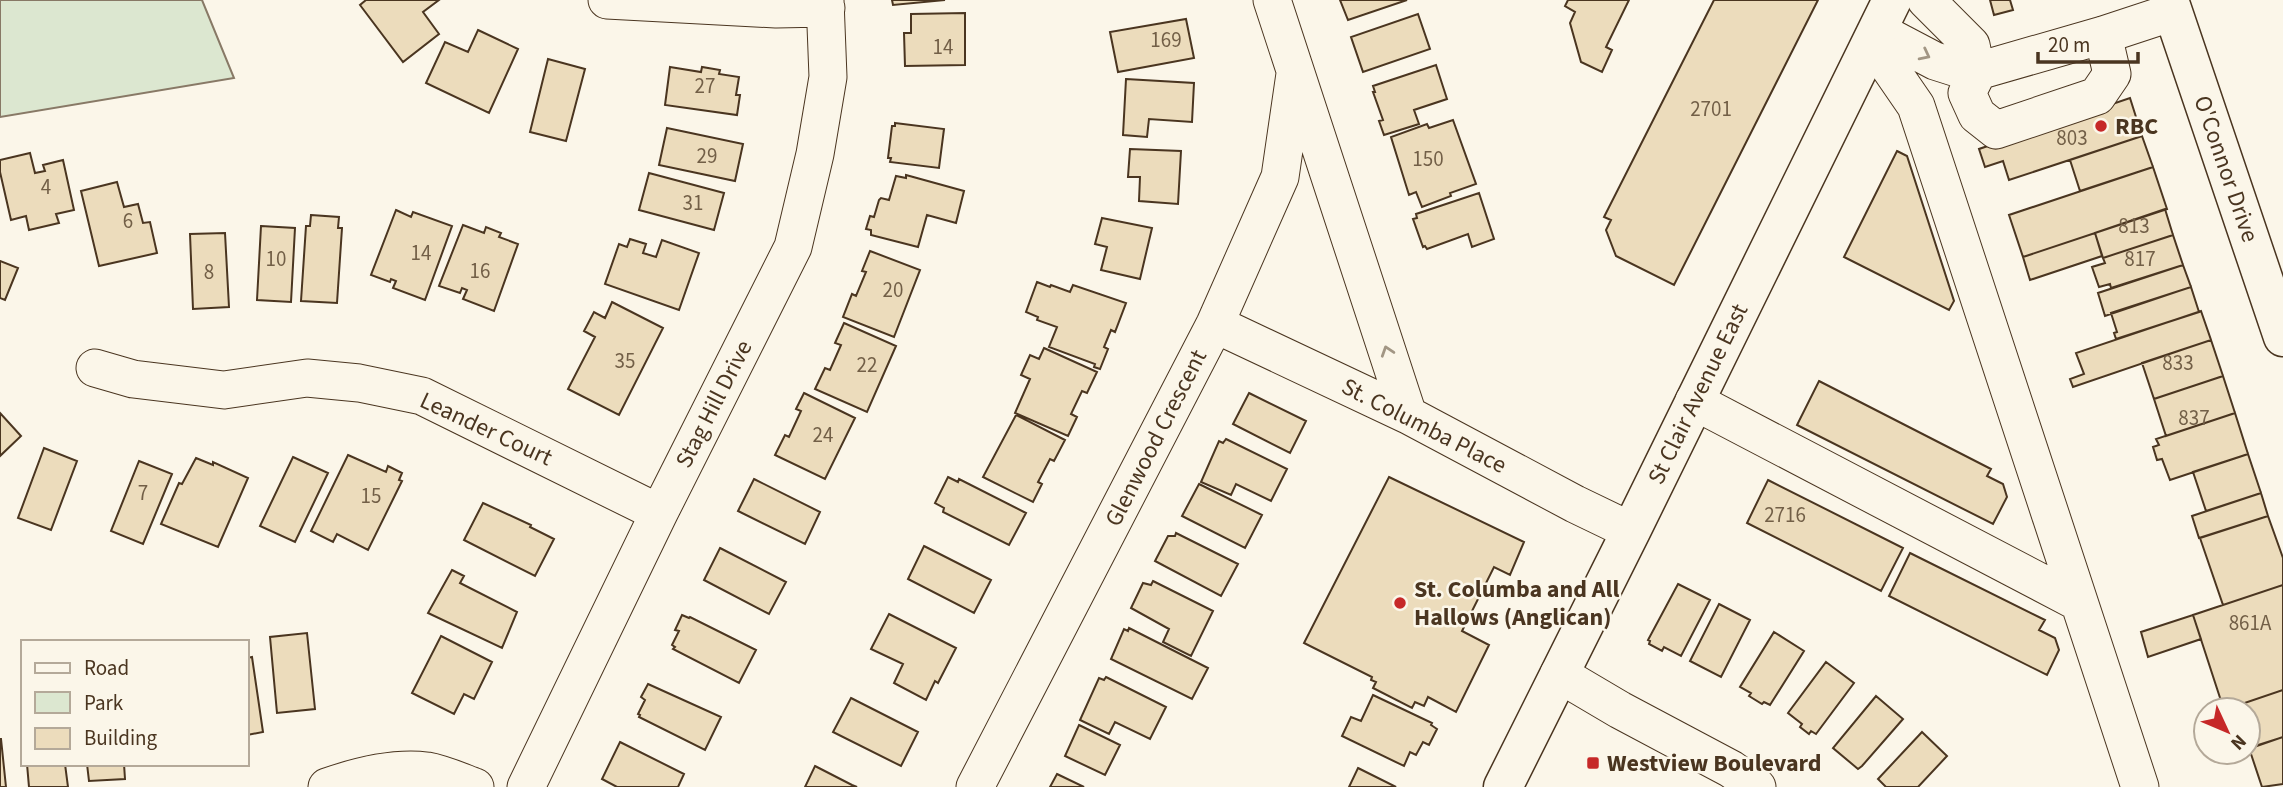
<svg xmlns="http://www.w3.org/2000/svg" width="2283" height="787" viewBox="0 0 2283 787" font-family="'Source Sans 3',sans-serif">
<rect width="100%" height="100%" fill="#fbf6e9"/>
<path fill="#dce7d0" stroke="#887966" stroke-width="2" d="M0 0H202L234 78 0 117Z"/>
<path fill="#ecdcbc" stroke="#4a3520" stroke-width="2" d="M366 0H439L423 12 439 34 403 62 360 5Z
M892 0H945L893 5Z
M1340 0H1407L1348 20Z
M1568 0H1629L1606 47 1612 50 1602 72 1581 62 1570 23 1575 12 1565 6Z
M1714 0H1818L1674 285 1616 256 1606 230 1611 220 1604 217Z
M1990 0H2010L2013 10 1994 15Z
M965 13V65L905 66 904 33H911V14Z
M1418 14 1430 49 1363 72 1351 37Z
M1186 19 1194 58 1118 72 1110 32Z
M478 30 518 49 489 113 426 83 445 42 468 52Z
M548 59 585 69 566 141 530 132Z
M1436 65 1447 99 1414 110 1419 124 1384 135 1379 121 1383 120 1373 92H1375L1373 86Z
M670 67 701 72 702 67 720 70 719 74 739 77 736 95H740L737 115 665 105Z
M1126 79 1194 83 1192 122 1149 119 1147 137 1123 135Z
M2130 98 2142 136 2009 180 2003 161 1985 167 1979 149Z
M1453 120 1476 184 1450 193 1451 196 1422 207 1416 192 1409 195 1391 137 1427 124 1429 128Z
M895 123 944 129 939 168 890 162 891 158H888L892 126H895Z
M667 128 743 144 735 181 659 165Z
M2142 136 2153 167 2080 191 2070 160Z
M1130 149 1181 151 1178 204 1139 201 1140 177H1128Z
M1897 151 1907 156 1954 301 1949 310 1844 257Z
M30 153 35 173 45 171 43 165 63 160 74 210 56 214 59 223 29 230 26 216 11 220 0 172V160Z
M2153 167 2167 209 2023 257 2009 215Z
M649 173 724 193 714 230 639 210Z
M906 175 964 191 956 223 927 215 918 247 871 235V230L866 229 870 216 874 217 879 200 881 198 889 200 896 176 906 178Z
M117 182 124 207 138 204 143 223 150 222 157 253 99 266 81 191Z
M1479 193 1494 239 1472 247 1468 234 1427 249 1425 246 1423 247 1413 219 1417 218 1416 214Z
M2165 209 2173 235 2103 258 2095 233Z
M396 210 411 217 413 212 452 226 425 300 393 288 396 281 391 279 390 282 371 275Z
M311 215 339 217 338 228H342L337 303 301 301 306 226H310Z
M1102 218 1152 228 1140 279 1101 270 1107 247 1095 244Z
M463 225 484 233 486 227 501 233 499 237 518 244 494 311 463 299 467 290 462 288 460 293 439 286Z
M261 226 295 228 291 302 257 300Z
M225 233 229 307 193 309 190 234Z
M2095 233 2102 256 2030 280 2023 257Z
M2173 235 2183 265 2111 288 2110 284 2099 287 2092 267 2105 263 2103 258Z
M630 239 646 244 643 253 656 257 662 240 699 253 679 310 605 284 619 244 627 247Z
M870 251 920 270 894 337 843 317 852 294 856 296 866 272 862 271Z
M0 261 18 268 5 300 0 298Z
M2183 265 2191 287 2105 316 2098 293Z
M1037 282 1050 287 1051 285 1070 292 1073 285 1126 303 1115 332 1111 330 1104 347 1108 349 1100 369 1094 367 1095 364 1049 347 1057 327 1037 320 1038 317 1026 312Z
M2191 287 2199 312 2116 339 2114 333 2117 332 2111 313Z
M612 302 663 328 619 415 568 389 595 337 584 331 594 312 605 318Z
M2201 311 2211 340 2073 387 2070 379 2084 374 2076 353Z
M844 323 896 346 867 412 815 389 825 368 830 370 841 345 835 343Z
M2211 340 2223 376 2154 399 2142 363Z
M1044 348 1097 372 1087 393 1082 391 1071 414 1077 417 1068 436 1015 413 1030 379 1021 375 1030 355 1039 359Z
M2223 376 2235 413 2166 436 2154 399Z
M1819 381 1991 469 1987 476 2003 484 2007 497 1993 524 1797 425Z
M804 393 855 418 825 479 775 455 785 435 789 437 801 411 796 409Z
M1249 393 1306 421 1290 453 1233 424Z
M0 413 21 436 0 456Z
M2235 413 2248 454 2170 480 2162 459 2157 460 2153 447 2159 445 2156 439Z
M1016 415 1065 440 1054 461 1050 459 1038 482 1042 484 1033 502 983 477Z
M1226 439 1287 469 1271 501 1236 484 1231 495 1201 482 1219 441 1223 443Z
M44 448 77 461 51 530 18 518Z
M2248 454 2261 493 2206 511 2193 472Z
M348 455 386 472 388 466 402 473 399 480 402 481 368 550 337 534 333 542 311 531Z
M293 457 328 473 295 542 260 526Z
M196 458 213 465V462L248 478 218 547 161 524 179 483 182 484Z
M139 461 172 474 143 544 111 531Z
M948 477 958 482 959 479 1026 513 1009 545 943 512 944 508 935 503Z
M1389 477 1524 542 1510 575 1494 567 1462 631 1489 645 1456 712 1428 697 1424 706 1415 702 1412 708 1373 688 1376 682 1371 680 1372 677 1304 643Z
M754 479 820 512 805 544 738 511Z
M1768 480 1903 548 1881 591 1747 523Z
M1199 484 1262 515 1245 548 1182 516Z
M2261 493 2268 516 2199 538 2192 516Z
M483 503 531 525 530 527 554 539 535 576 464 540Z
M2268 516 2283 558V585L2223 605 2200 538Z
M1176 533 1238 564 1221 596 1155 561 1168 536H1175Z
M924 546 991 580 974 613 908 579Z
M720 548 786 582 769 614 704 580Z
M1910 553 2045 620 2039 630 2055 638 2059 650 2047 675 1889 596Z
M452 570 464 576 460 583 517 612 502 648 428 613Z
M1153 581 1213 611 1191 656 1163 642 1169 629 1131 608 1143 583 1151 585Z
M1678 584 1710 600 1681 656 1664 647 1662 651 1649 644 1650 641 1648 640Z
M2283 585V690L2224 710 2193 615Z
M1719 604 1750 620 1721 677 1690 661Z
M889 614 956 648 938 683 935 681 926 700 894 683 903 664 871 649Z
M682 615 689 618 690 617 756 650 739 683 673 649 675 647 672 645 679 631 675 630Z
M2193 615 2201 639 2148 657 2141 632Z
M1129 628 1208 668 1192 699 1111 659 1124 629 1128 631Z
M1774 632 1804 651 1770 705 1764 702 1762 704 1749 696 1751 693 1740 687Z
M307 633 315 709 277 713 270 637Z
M441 636 492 662 474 699 464 694 454 714 412 693Z
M252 657 263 732 247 735V658Z
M1826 662 1854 683 1816 734 1811 731 1809 734 1800 727 1802 724 1788 713Z
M1106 677 1166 707 1150 739 1115 722 1109 734 1080 720 1099 678 1104 680Z
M648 684 721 717 705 750 639 717 640 715 638 714 645 700 641 697Z
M2283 690V737L2248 749V710H2224Z
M1373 695 1432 723 1431 725 1437 729 1429 745 1423 742 1416 755 1410 752 1404 766 1342 736 1351 717 1361 721Z
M1876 696 1903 719 1862 766 1858 769 1833 748Z
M851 698 918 732 901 766 833 732Z
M1079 725 1120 745 1105 775 1065 756Z
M1922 732 1947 756 1918 787H1886L1878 779Z
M2283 737V784L2262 787 2249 748Z
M0 739H1L6 787H0Z
M620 742 684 774 678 787H617L602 779Z
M27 764H65L68 787H29Z
M87 764H124L125 779 89 781Z
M815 766 852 785 857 787H805Z
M1358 768 1396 787H1349Z
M1057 774 1084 787H1050Z"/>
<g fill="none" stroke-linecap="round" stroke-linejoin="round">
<defs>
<path id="minor" d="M607 0 776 9 826 8
M1272 0 1408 415
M1926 0 1971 45 1975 65 1978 71
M1878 31 1935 61 1957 68 1975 65
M2103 35 2112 74 2097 96 1996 130 1977 115 1967 93 1978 71 2103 35 2173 12
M1872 42 1916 106 2140 787
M1215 324 1408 415 1575 504 1631 531
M95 368 133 379 224 390 307 378 359 383 422 396 659 513
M1694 401 2078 602
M1559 674 1620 710 1731 769 1757 787
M327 787C358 776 394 767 427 771 443 774 459 781 475 787
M526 787 659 513 793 247 815 154 828 77 825 0
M975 787 1215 324 1280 177 1295 74"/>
<path id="major" d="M2169 0 2283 337
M1503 787 1631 531 1892 0"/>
</defs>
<use href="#minor" stroke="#4a3520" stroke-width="39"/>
<use href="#major" stroke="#4a3520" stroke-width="41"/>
<use href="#minor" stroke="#fbf6e9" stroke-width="37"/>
<use href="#major" stroke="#fbf6e9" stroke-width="38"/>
</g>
<defs><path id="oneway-chevron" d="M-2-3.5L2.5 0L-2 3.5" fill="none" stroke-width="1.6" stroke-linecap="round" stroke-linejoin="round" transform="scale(1.75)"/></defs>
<g stroke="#a29684">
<use href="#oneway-chevron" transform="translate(1925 55) rotate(27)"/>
<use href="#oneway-chevron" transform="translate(1387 351) rotate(-108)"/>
</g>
<g fill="#c62828" stroke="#fbf6e9" stroke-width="2.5">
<circle cx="2101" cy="126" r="7"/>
<circle cx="1400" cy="603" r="7"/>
<rect x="1586" y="756" width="14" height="14" rx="3.5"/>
</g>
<g text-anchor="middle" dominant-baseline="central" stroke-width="5" stroke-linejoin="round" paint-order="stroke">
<g font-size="21" fill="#725f47">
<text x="1166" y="40">169</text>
<text x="943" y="47">14</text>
<text x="705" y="86">27</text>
<text x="1711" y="109">2701</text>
<text x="2072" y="138">803</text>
<text x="707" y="156">29</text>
<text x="1428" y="159">150</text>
<text x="46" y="187">4</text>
<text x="693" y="203">31</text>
<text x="128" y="221">6</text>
<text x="2134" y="226">813</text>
<text x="421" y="253">14</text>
<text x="276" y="259">10</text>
<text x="2140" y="259">817</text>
<text x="480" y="271">16</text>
<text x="209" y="272">8</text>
<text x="893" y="290">20</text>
<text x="625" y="361">35</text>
<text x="2178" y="363">833</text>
<text x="867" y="365">22</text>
<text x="2194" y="418">837</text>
<text x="823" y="435">24</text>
<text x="143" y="493">7</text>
<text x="371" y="496">15</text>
<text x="1785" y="515">2716</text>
<text x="2250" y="623">861A</text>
</g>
<g font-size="24" font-weight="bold" fill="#4a3520" stroke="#fbf6e9" text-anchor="start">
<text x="2115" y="126">RBC</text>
<text x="1414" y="589">St. Columba and All<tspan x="1414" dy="28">Hallows (Anglican)</tspan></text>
<text x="1607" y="763">Westview Boulevard</text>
</g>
<g font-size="24" fill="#4a3520" stroke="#fbf6e9">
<text transform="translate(2226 169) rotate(71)">O'Connor Drive</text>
<text transform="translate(1698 394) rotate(-64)">St Clair Avenue East</text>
<text transform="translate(714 404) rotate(-63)">Stag Hill Drive</text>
<text transform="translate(1424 426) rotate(27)">St. Columba Place</text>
<text transform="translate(486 429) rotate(25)">Leander Court</text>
<text transform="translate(1156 438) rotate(-63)">Glenwood Crescent</text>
</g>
</g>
<rect x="21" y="640" width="228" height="126" fill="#fbf6e9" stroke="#b4a999" stroke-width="2"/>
<rect x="35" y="663" width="35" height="10" fill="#fbf6e9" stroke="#b4a999" stroke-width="2"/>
<text x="84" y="675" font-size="21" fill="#4a3520">Road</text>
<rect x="35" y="692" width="35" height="21" fill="#dce7d0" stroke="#b4a999" stroke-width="2"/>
<text x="84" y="710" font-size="21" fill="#4a3520">Park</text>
<rect x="35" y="728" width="35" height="21" fill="#ecdcbc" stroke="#b4a999" stroke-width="2"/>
<text x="84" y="745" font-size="21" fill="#4a3520">Building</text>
<g transform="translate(2227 731) rotate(134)"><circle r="33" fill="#fbf6e9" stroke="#b4a999" stroke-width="2"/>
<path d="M0-5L12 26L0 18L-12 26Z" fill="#c62828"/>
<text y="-10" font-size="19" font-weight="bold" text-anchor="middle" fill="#4a3520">N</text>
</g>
<path d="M2038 52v10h100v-10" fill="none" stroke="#4a3520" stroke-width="3.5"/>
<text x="2048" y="52" font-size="21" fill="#4a3520" stroke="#fbf6e9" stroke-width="5" paint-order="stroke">20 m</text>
</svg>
